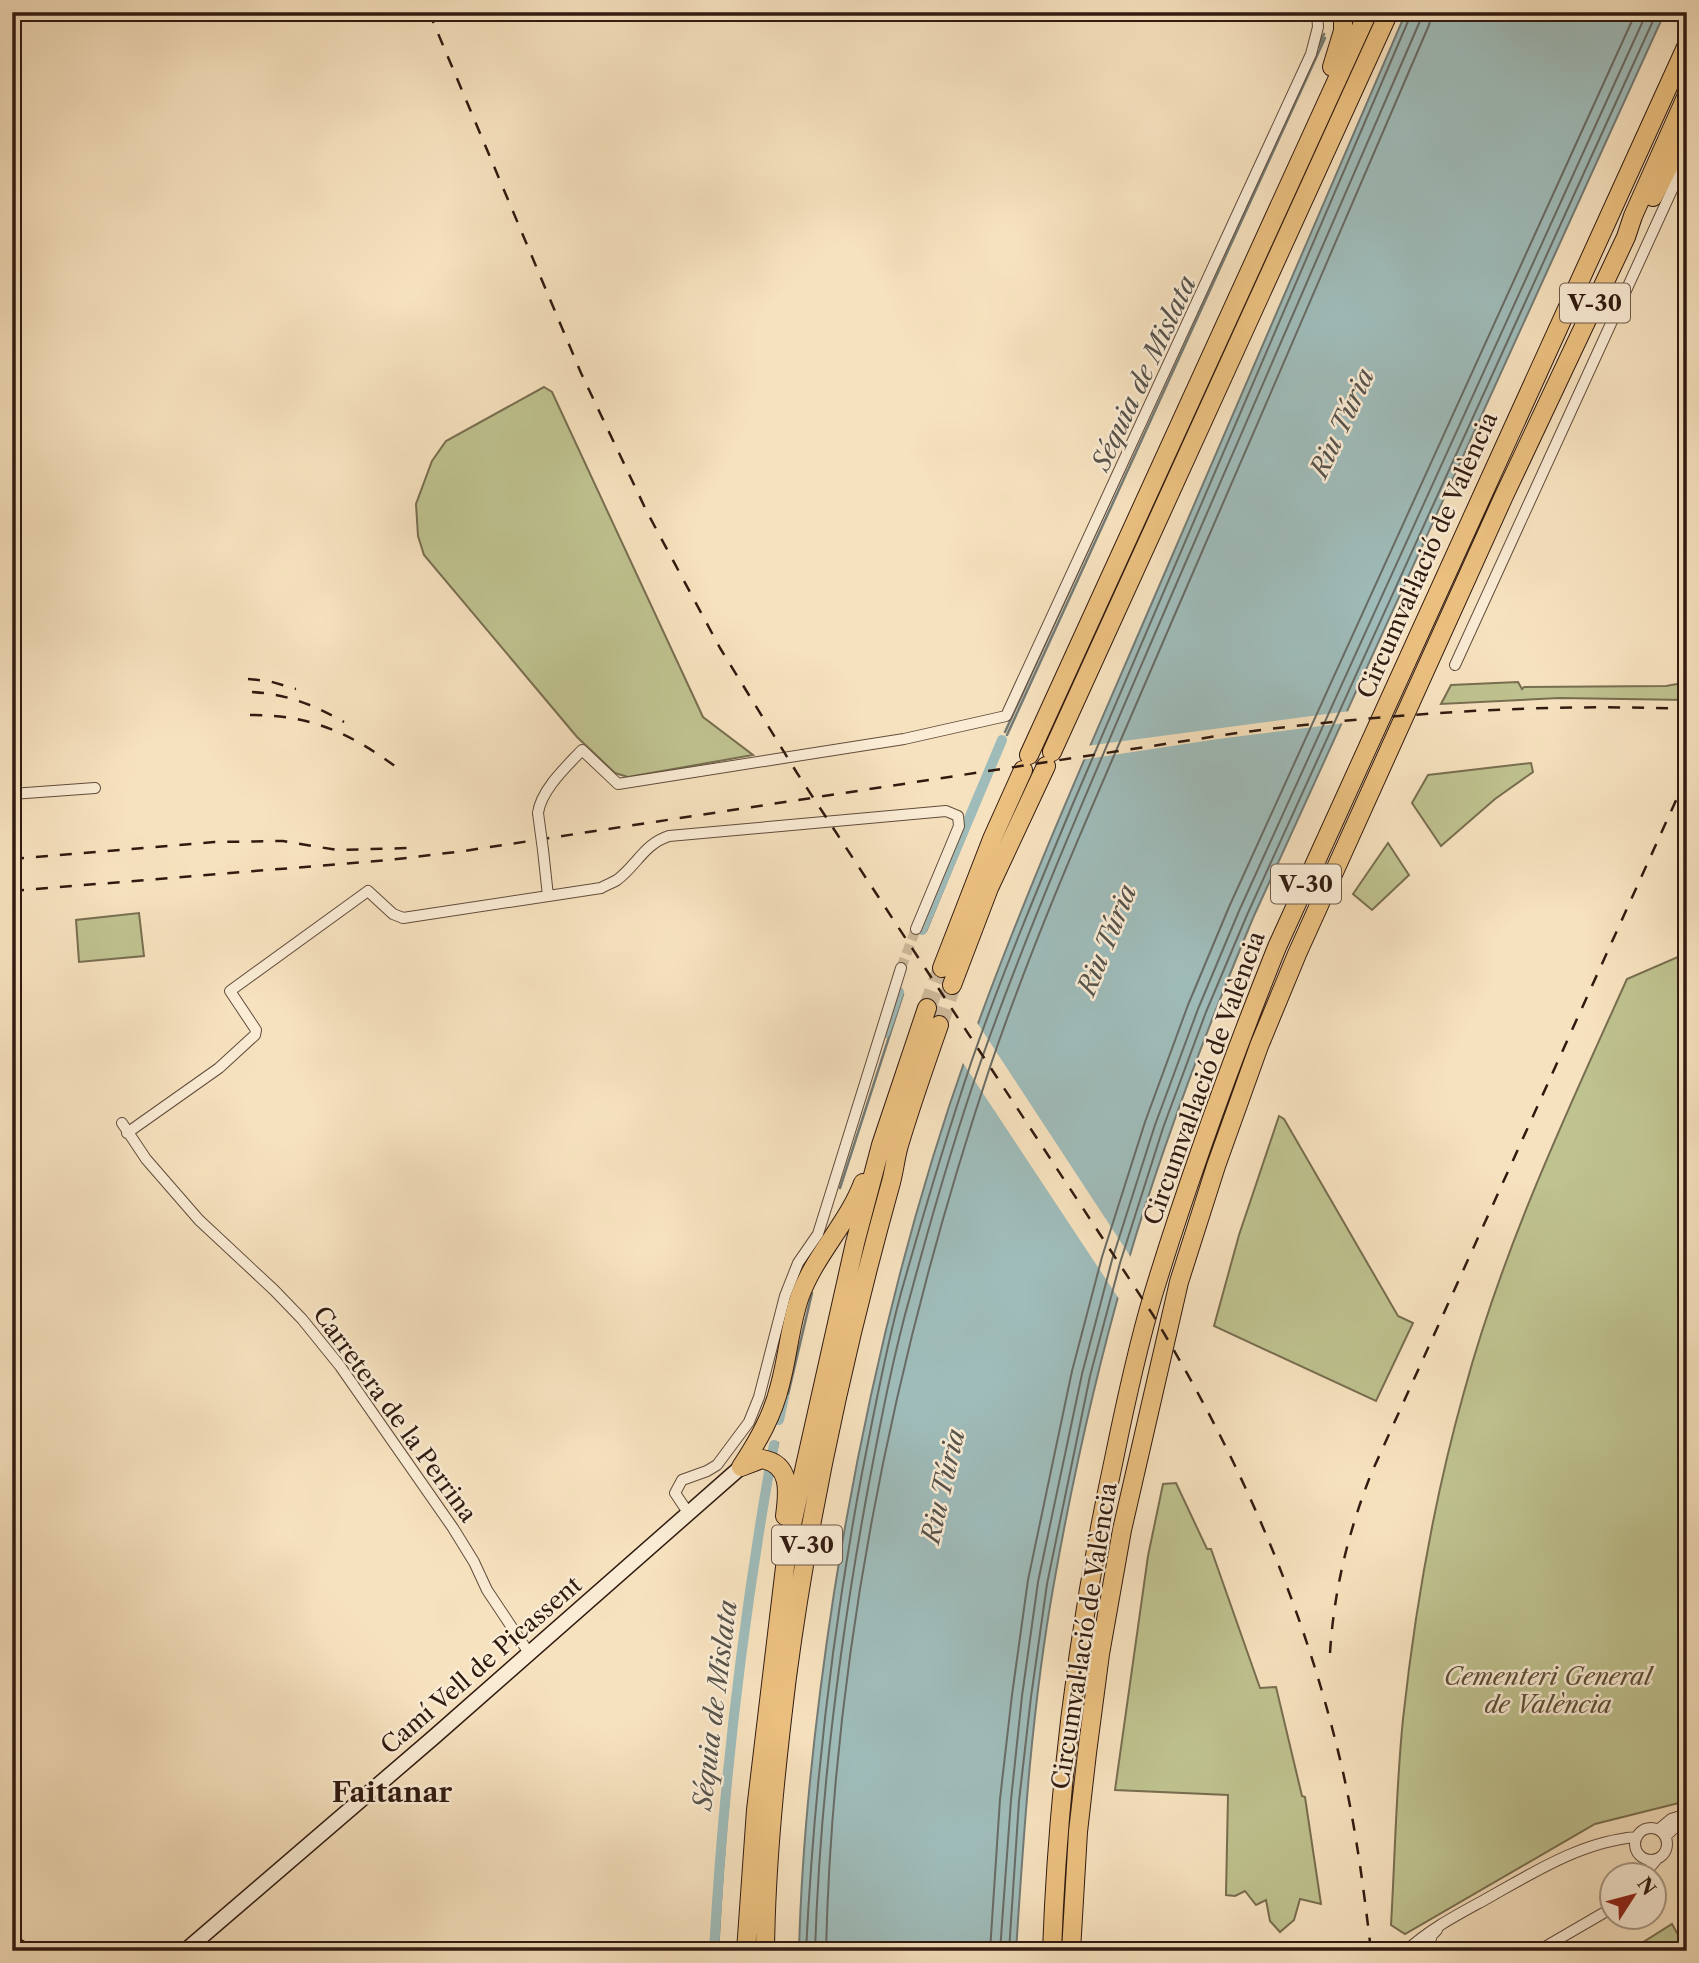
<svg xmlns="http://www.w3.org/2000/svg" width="1699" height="1963" viewBox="0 0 1699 1963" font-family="'Libre Caslon Text',serif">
<rect width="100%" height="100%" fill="#f7e2bf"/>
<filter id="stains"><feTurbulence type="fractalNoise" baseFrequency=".00286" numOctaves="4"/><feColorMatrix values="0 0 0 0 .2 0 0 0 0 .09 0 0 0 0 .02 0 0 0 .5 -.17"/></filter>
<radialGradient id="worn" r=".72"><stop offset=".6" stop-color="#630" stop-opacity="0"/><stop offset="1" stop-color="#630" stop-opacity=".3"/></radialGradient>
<path fill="#bfc390" stroke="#786e50" stroke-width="2" d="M544 387 552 392 703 717 753 755 628 777 615 773 577 737 424 555 418 536 416 504 432 461 446 441Z
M1687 679V700L1559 698 1441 704 1451 685 1518 682 1522 689 1524 687 1666 686 1677 684Z
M1531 763 1533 772 1495 799 1441 846 1412 803 1428 775Z
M1388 843 1409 875 1372 910 1353 894Z
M139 913 144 956 79 962 76 920Z
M1687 953V1801L1595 1824 1405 1934 1391 1925C1395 1857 1396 1788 1403 1719 1415 1609 1434 1499 1464 1392 1503 1248 1566 1114 1627 979Z
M1279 1116 1284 1119 1398 1316 1413 1323 1376 1401 1214 1326 1239 1235Z
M1176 1483 1207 1549H1211L1260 1688 1276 1687 1302 1796 1305 1797 1321 1904 1300 1899 1294 1920 1280 1932 1270 1921 1266 1900 1256 1905 1245 1891 1235 1896 1226 1895 1228 1795 1115 1790 1148 1556 1163 1484Z
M1672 1924 1687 1951H1629Z"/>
<path fill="#9fbcba" stroke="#737b76" stroke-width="2" d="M1406 12H1665L1253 918C1206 1031 1162 1146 1127 1265 1097 1369 1073 1476 1054 1583 1032 1705 1024 1828 1016 1951H799C802 1831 816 1711 834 1593 863 1410 905 1229 967 1054 1022 899 1089 749 1154 598 1238 403 1322 207 1406 12Z"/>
<path fill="#f7e2bf" d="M1350 711 1345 723 1218 739 1080 760 1086 746Z
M976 1021 1132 1259 1121 1302 961 1060Z"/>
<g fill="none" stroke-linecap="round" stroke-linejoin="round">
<path stroke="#686b65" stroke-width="2" d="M806 1951C814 1790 832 1632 862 1473 874 1413 885 1352 901 1293 923 1215 946 1137 972 1060 1002 974 1037 890 1072 806L1412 12
M815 1951C820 1794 840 1638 869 1483 881 1420 893 1356 911 1293 932 1215 955 1135 982 1058 1038 901 1106 748 1172 594 1255 403 1337 212 1420 21L1421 12
M826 1951C833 1651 895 1354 989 1070 1039 922 1105 778 1166 635 1254 432 1342 228 1429 25L1432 12
M990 1951 1000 1799 1012 1695 1028 1580 1072 1371 1102 1257 1145 1122 1188 1005 1229 907 1636 12
M1000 1951 1011 1800 1022 1696 1038 1582 1082 1374 1112 1260 1155 1125 1198 1009 1239 911 1647 12
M1009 1951 1019 1801 1031 1697 1047 1584 1090 1376 1120 1263 1163 1128 1206 1012 1247 915 1657 12"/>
<path stroke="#737b76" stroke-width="2.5" d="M1318 47 1324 34
M1005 732 1139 438
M1007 735 1325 38
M926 931 1004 742
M840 1188 903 994
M782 1420 812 1293
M775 1456 778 1443
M718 1951C726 1788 744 1632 772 1472"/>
<path stroke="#9fbcba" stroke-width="10" d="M922 930 1002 740
M885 1033 899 992
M779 1420 784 1397
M772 1454 774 1445
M714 1951C723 1788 742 1627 770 1466"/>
<path stroke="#cfba9c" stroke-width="10" stroke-dasharray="10 5" stroke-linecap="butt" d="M901 968 916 929"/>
<path stroke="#cfba9c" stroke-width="18" stroke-dasharray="18 9" stroke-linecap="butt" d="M927 1008 942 968
M939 1025 952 985"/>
<defs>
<path id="street" d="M1455 665 1687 157
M12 794 95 788
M538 813C541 790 566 767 582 750L618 784 904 739 1006 716 1311 54 1318 27 1317 12
M543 850 548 896
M122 1123 146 1159 199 1220 274 1290 302 1319 340 1366 453 1528 474 1562 487 1590 529 1653
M127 1133 219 1068 255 1035 256 1030 230 991 368 891 393 914 403 918 601 888C606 885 612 883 617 880 637 865 644 844 669 836L946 811 958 816 959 826 916 929
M689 1514 675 1493 682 1480 707 1471 717 1465 749 1422 759 1397 785 1296 798 1263 818 1234 901 968
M1635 1844a16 16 0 1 1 32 0a16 16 0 1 1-32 0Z
M1659 1829 1671 1819 1687 1814
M1666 1836 1686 1817
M1643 1876 1657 1859
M1406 1951C1431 1928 1459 1914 1488 1898 1534 1872 1583 1841 1637 1837
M1427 1951 1432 1935 1437 1930
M1538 1951 1612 1908"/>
<path id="secondary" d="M12 1943 25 1951
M185 1951 434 1737 741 1467"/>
<path id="highway" d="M1332 67 1343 31V12
M1653 197 1687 131
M1052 752 1389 12
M1029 755 1368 12
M942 968 992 839 1023 770
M952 985 989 888 1046 766
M741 1467C758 1441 773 1415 780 1385 788 1356 790 1324 800 1296 815 1255 848 1223 863 1183
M741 1467 762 1459C792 1464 788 1493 785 1516
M746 1951 756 1810 788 1542 855 1243 881 1145 927 1008
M765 1951C766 1860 776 1767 787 1677 809 1511 845 1348 890 1186 894 1173 895 1159 899 1145 911 1105 925 1065 939 1025
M1052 1951C1058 1785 1079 1621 1114 1459 1125 1405 1137 1349 1153 1295 1189 1177 1231 1062 1277 947L1687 45
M1071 1951 1078 1832 1087 1753 1100 1654 1122 1530 1179 1282 1216 1166 1259 1046 1297 954 1503 498 1626 237 1633 216 1687 95"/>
</defs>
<use href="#street" stroke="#624c3c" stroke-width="12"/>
<use href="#secondary" stroke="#301a10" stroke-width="17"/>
<use href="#highway" stroke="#301a10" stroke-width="20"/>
<use href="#street" stroke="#faecd5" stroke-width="10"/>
<use href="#secondary" stroke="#faecd5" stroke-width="14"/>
<use href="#highway" stroke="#ecc180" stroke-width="18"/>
<path stroke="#301a10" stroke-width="2.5" stroke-dasharray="12 12" stroke-linecap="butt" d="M429 12 581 373 647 512 720 648 797 773 1153 1315C1235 1450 1299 1593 1337 1747 1354 1814 1363 1882 1371 1951
M248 679 269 681 296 689
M252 692C287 694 314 705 344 722
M250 715C314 715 352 734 403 772
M12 859 214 842 283 841 337 850 410 848
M12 891 389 860 464 851 1237 733C1387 714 1536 703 1687 709
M1330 1653C1334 1590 1348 1533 1371 1474L1687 776"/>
<defs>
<path id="street-bridge" d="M538 813 543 850"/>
</defs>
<use href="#street-bridge" stroke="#624c3c" stroke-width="12" stroke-linecap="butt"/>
<use href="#street-bridge" stroke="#faecd5" stroke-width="10"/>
</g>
<g text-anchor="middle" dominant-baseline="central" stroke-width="5" stroke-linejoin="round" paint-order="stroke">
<g fill="#faecd5" stroke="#6d594b" stroke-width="2">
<rect x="1560" y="283.5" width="70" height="39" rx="5"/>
<rect x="1271" y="864.5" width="70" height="39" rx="5"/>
<rect x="772" y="1525.5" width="70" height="39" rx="5"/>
</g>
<g font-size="23" font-weight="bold" fill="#301a10">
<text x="1595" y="303">V-30</text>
<text x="1306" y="884">V-30</text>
<text x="807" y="1545">V-30</text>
</g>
<g font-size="24" fill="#301a10" stroke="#faecd5">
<text transform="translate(1427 555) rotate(-66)">Circumval·lació de València</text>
<text transform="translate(1204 1078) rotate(-70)">Circumval·lació de València</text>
<text transform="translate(395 1414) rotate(54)">Carretera de la Perrina</text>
<text transform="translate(1084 1636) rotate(-81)">Circumval·lació de València</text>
<text transform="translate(481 1665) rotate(-41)">Camí Vell de Picassent</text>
</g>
<g font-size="24" font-style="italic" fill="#5b4d36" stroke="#faecd5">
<text x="1548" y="1676">Cementeri General<tspan x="1548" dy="28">de València</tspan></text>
</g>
<g font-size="26" font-style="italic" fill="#57534c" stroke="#faecd5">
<text transform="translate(1144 373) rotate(-65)">Séquia de Mislata</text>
<text transform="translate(1342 423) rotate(-65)">Riu Túria</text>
<text transform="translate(1107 940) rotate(-68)">Riu Túria</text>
<text transform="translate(943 1486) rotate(-77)">Riu Túria</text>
<text transform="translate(715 1705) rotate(-83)">Séquia de Mislata</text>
</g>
<g font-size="28" font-weight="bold" fill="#301a10" stroke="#faecd5">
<text x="392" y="1792">Faitanar</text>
</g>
</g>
<rect width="1699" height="1963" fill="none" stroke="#f7e2bf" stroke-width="42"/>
<rect x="14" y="14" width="1671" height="1935" fill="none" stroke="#301a10" stroke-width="3.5"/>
<rect x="21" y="21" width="1657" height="1921" fill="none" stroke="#301a10" stroke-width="2"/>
<g transform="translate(1633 1896) rotate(54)"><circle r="33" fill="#faecd5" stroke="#a99886" stroke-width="2"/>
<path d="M0-5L12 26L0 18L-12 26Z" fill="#8f2418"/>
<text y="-10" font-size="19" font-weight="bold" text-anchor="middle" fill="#301a10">N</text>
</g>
<rect width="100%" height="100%" filter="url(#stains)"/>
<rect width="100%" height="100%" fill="url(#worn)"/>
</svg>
